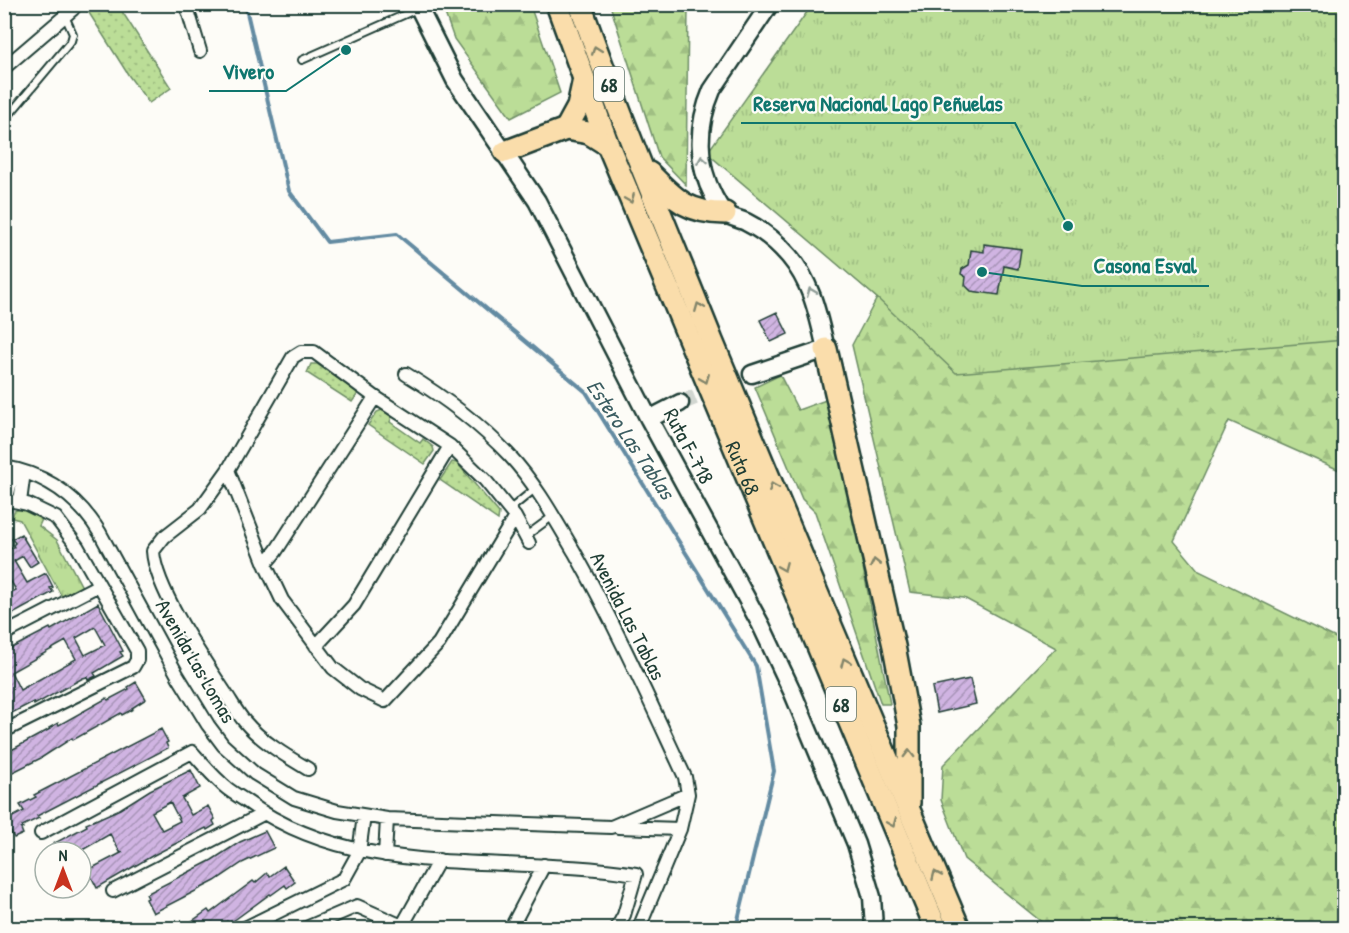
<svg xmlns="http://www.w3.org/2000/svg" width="1349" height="933" viewBox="0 0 1349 933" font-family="'Patrick Hand',sans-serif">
<defs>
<pattern id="grass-dots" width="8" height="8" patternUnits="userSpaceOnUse" patternTransform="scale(1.5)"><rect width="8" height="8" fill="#bbdd97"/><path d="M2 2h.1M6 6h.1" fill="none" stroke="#a0bf83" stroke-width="1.8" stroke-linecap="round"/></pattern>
<pattern id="forest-firs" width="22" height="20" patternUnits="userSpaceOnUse" patternTransform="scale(1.5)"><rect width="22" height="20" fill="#bbdd97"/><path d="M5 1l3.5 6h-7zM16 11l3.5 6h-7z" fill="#a0bf83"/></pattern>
<pattern id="park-tufts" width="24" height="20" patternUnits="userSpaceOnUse" patternTransform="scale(1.5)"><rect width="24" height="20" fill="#bbdd97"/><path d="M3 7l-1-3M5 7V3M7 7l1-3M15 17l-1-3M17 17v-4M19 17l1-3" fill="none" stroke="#a0bf83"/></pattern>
<pattern id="building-hatch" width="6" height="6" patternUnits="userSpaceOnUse" patternTransform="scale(1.5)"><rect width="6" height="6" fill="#d0b4e2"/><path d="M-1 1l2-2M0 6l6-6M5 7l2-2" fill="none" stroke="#a894b8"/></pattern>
</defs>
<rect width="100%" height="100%" fill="#fdfcf7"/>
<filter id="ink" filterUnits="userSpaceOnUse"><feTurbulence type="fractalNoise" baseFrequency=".0167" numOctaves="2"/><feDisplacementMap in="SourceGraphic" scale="12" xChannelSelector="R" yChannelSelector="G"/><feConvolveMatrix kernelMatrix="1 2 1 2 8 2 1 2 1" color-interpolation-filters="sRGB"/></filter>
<g filter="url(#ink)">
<path fill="url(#grass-dots)" stroke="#6d8d66" stroke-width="1.5" d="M84 5H118L171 88 149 103 129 76Z
M311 364H317L357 392V395L352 402 307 373Z
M382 410 392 417 390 422 420 443 423 439 433 447 434 451 425 464 368 425 377 412Z
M452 462 457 463 499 513 498 520 440 480Z"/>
<path fill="url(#forest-firs)" stroke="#6d8d66" stroke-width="1.5" d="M442 5H530L560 93 511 118 454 39Z
M610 5H688L686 185 659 157Z
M1344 5V472L1229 421 1174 541 1199 571 1344 642V928H1049L964 859 941 800 943 765 1056 648 964 598 910 592 852 345 877 298 709 152Z
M780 375 798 410 826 400 845 476 890 704H881L815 512 802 499 755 387Z"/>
<path fill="url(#park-tufts)" stroke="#6d8d66" stroke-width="1.5" d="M812 5H1344V340L956 373 877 298 707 153Z
M21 509 43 517 39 526 57 540 82 587 62 597 20 520 12 518 14 511Z"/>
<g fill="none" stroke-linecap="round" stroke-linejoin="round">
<path stroke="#648ba2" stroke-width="4" d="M245 4 289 191 327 242 397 234 586 392 756 666 774 771 736 928"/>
</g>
<path fill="url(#building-hatch)" stroke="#1f3d34" stroke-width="1.5" fill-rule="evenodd" d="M984 244 1021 249 1018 269 1004 266 999 295 971 291 965 285 966 277 961 274 962 269 969 265 971 250 984 252Z
M777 312 788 334 771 342 760 320Z
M21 534 38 562 30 567 23 556 14 561 27 583 46 573 53 587 50 588 53 592 11 615 4 603V596L16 590 4 570V545L8 550 14 547 13 545 15 543 12 539Z
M98 603 123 651 120 652 123 656 94 673 96 676 88 680 87 677 83 678 34 705 33 702 4 717V652L50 628 51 630ZM95 627 105 645 85 655 76 638ZM66 641 76 659 20 690 11 672Z
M970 679 976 704 937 713 932 687Z
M136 682 146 699 132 708 133 709 122 715 121 713 73 740 72 738 41 758 9 774 4 766V754L50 729 49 728 58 723 59 725 107 698 108 700 129 689 128 687Z
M161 729 168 742 166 743 168 748 37 816 39 818 22 826 23 828 21 829 23 834 14 838 5 821 24 811 20 805 36 797 34 795Z
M191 770 200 788 182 798 191 815 208 806 215 819 213 821 215 825 207 830 206 828 152 856 97 888 88 870 123 852H120L110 834 79 852H57L53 844 87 826 86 824 120 809 150 790ZM170 802 180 821 162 830 152 812Z
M265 831 274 848 242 863 215 881 153 913 146 899 148 898 146 894 212 860 240 842Z
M284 866 295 882 287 888 285 885 271 895 270 894 229 924 227 921 216 928H182L208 910 210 913 253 881 255 883 267 873 270 876Z"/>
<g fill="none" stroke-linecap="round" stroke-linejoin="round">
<path stroke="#d1d6d0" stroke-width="16" stroke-dasharray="16 8" stroke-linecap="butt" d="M680 403 752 374"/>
<defs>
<path id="lane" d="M302 60 417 9
M4 121 71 41 73 34 65 16
M509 510 536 488
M526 536 553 516"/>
<path id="street" d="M186 4 200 51
M4 68 73 9 71 4
M406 374C444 397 479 423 509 455 536 484 555 519 575 553 616 626 650 702 685 777L688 794 680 829 639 928
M4 467C46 474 78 497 100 533L178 676 208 725 223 745 255 774 294 798 337 811 387 819 611 827 688 794
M228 470 265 564 282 600 333 668 360 689 385 701 439 643 515 517
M20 502 24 472
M4 509 14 469
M265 564 276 551 375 397
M4 634 99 585
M316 646 354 605 450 446
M4 731 133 667 137 660V651L77 546 56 518 27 504 8 500
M308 769C286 756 261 741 245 722 237 713 231 701 224 691 203 659 155 588 153 551L164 537 200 509 228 470 293 357 301 352H314L375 397 450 446 485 480 515 517 529 543
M618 827 680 829
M41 833 192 752C201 762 210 773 220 782 227 790 237 795 246 801 358 883 507 853 636 874L624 915 617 928
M385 855 387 819
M113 891 263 814
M4 927 6 928
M245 928 344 879 359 852 364 816
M306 928 357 906 402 926
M401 928 439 860
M511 928 544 865"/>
<path id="secondary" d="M417 4 455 80 537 201 649 419 761 625 792 691 856 844 872 897 874 928
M752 374 826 349C818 315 812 283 789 256 777 242 762 230 746 222 739 219 730 217 724 213 720 209 717 202 714 197 696 163 697 125 712 90L770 4
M649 419 680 403"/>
<g id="highway">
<path id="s1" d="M557 4 608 145 936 928"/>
<path d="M580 4C620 118 667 229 712 341 793 537 876 733 959 928"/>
<path d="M566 129 578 107 584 79"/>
<path d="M505 152 566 129 589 133 608 145"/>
<path d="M649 173C674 198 686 213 725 213"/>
<path d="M826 349 894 646 909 726V803"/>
</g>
</defs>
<use href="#lane" stroke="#1f3d34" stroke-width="10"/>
<use href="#street" stroke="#1f3d34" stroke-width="16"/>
<use href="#secondary" stroke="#1f3d34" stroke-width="21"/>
<use href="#highway" stroke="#1f3d34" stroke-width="26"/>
<use href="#lane" stroke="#fdfcf7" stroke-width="6"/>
<use href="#street" stroke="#fdfcf7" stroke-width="12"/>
<use href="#secondary" stroke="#fdfcf7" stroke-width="16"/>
<use href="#highway" stroke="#faddab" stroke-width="21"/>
</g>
<defs><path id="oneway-chevron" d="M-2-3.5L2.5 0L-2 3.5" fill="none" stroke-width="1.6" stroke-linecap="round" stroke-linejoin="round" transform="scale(1.5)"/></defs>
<g stroke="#82856a">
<use href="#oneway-chevron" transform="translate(596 50) rotate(-110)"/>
<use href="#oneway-chevron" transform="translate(630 199) rotate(68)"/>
<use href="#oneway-chevron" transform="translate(699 307) rotate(-112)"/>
<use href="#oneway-chevron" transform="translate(705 379) rotate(68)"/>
<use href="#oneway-chevron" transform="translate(773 487) rotate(-112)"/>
<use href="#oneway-chevron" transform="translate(875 563) rotate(-103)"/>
<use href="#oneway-chevron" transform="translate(783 567) rotate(67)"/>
<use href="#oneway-chevron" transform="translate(845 662) rotate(-113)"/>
<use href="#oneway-chevron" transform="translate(909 754) rotate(-90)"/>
<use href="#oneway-chevron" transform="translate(892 823) rotate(67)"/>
<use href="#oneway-chevron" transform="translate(936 875) rotate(-114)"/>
</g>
<g stroke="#8e9c96">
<use href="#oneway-chevron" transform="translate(702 160) rotate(-99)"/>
<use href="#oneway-chevron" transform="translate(811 292) rotate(-112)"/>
</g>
</g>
<g text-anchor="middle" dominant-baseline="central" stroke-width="4.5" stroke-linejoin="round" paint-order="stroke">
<g fill="#fdfcf7" stroke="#62766e" stroke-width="1.5">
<rect x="594" y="67" width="30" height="34" rx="4.5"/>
<rect x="826" y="687" width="30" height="34" rx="4.5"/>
</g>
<g font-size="20" font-weight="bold" fill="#1f3d34">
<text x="609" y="84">68</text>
<text x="841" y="704">68</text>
</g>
<g font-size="21" fill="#1f3d34" stroke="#fdfcf7">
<text transform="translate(689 446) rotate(62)">Ruta F-718</text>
<text stroke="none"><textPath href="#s1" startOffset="500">Ruta 68</textPath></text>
<text transform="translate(628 616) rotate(63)">Avenida Las Tablas</text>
<text transform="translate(196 661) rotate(60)">Avenida Las Lomas</text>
</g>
<g font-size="22" font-style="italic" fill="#3c5e62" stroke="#fdfcf7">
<text transform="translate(631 439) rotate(56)">Estero Las Tablas</text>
</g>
</g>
<path fill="none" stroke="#0f766e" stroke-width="2" d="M346 50L286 91H209M1068 226L1015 123H741M982 272L1082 286H1209"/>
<g fill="#0f766e" stroke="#fdfcf7" stroke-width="2">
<circle cx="346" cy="50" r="6"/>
<circle cx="1068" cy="226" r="6"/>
<circle cx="982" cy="272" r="6"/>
</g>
<g font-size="22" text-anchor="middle" font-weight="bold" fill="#0f766e" stroke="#fdfcf7" stroke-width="4.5" stroke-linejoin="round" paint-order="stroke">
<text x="248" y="79">Vivero</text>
<text x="878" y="111">Reserva Nacional Lago Peñuelas</text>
<text x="1145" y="273">Casona Esval</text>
</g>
<rect width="1349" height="933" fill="none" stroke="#fdfcf7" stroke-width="24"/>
<rect x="12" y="12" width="1325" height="909" fill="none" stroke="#1f3d34" stroke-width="2" filter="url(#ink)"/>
<g transform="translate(63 870)"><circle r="28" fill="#fdfcf7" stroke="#a4b0a9" stroke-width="1.5"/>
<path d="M0-4.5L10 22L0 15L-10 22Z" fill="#c8321e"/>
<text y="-9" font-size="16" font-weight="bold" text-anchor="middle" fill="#1f3d34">N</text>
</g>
</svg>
